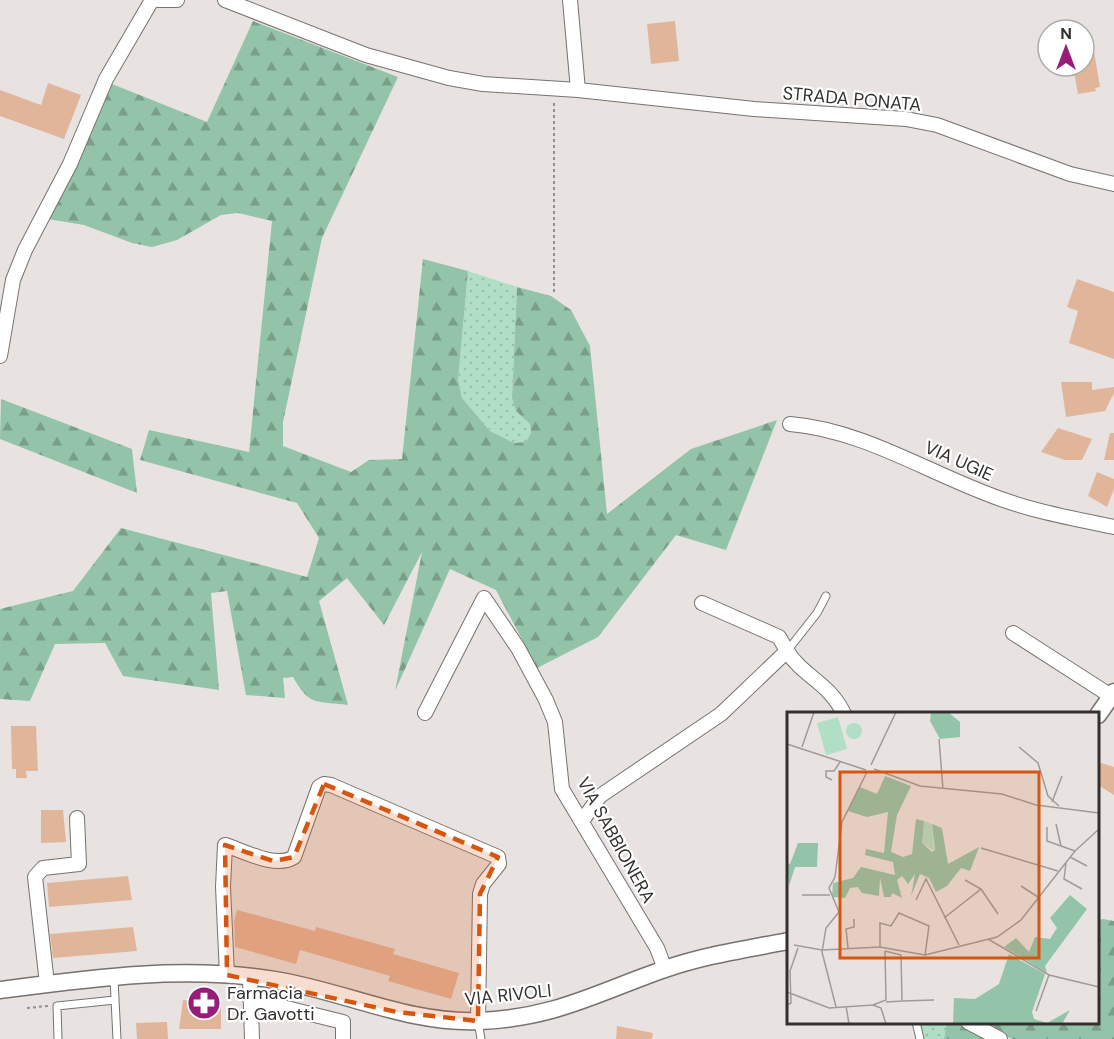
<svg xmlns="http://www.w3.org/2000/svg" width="1114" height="1039" viewBox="0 0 1114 1039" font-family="'DM Sans',sans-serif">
<defs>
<pattern id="grass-dots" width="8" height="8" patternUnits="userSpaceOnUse" patternTransform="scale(1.5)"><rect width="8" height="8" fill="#b1dfc5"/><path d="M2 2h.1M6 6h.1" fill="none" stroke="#99c0aa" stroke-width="1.8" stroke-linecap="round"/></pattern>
<pattern id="forest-firs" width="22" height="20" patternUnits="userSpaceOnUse" patternTransform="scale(1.5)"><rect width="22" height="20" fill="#93c3a8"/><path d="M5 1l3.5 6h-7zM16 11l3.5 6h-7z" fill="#799f89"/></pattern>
</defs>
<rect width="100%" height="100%" fill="#e8e3e0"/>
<path fill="url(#grass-dots)" d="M468 271 517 287 512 398 516 411 530 424 531 434 525 442 514 443 490 431 462 398 458 380Z
M918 1023H947L944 1039H923Z"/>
<path fill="url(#forest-firs)" d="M253 21 398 77 322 238 283 422V446L351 472 369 460 402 459 423 259 468 271 458 380 462 398 490 431 514 443 525 442 531 434 530 424 516 411 512 398 517 287 551 296 571 310 590 346 607 514 691 449 777 420 726 550 676 535 598 637 537 668 496 590 450 569 395 691 422 552 384 625 347 578 319 601 348 705C316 701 309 706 293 677L283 678 285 698 246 695 227 591 211 593 219 690 123 676 105 643 55 644 30 701 0 699V609L73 591 121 528 307 577 319 538 297 503 140 460 149 430 249 452 272 221 238 213 221 215 177 240 152 247 132 243 84 225 48 219 112 84 207 122Z
M1 399 132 449 137 493 0 439Z
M1103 919 1114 921V1039H1012L979 1023 1098 1022V920Z
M947 1022 961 1023 994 1039H944Z"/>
<path fill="#e1b59a" d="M675 21 679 61 651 64 647 24Z
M1094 51 1100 87 1095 88 1096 91 1078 94 1073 66H1084V53Z
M48 83 81 95 64 139 0 116V90L41 105Z
M1077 279 1114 292V359L1069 343 1078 311 1067 307Z
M1061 382H1092V390L1114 387V393L1105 411 1066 417Z
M1058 428 1092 439 1082 460H1065L1041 452Z
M1110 433H1114V460H1104Z
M1097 472 1114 479V489L1107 507 1088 496Z
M11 726H36L38 771H26L27 778H16V769H12Z
M1098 762 1114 767V795L1098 785Z
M41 810H63L66 842 41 843Z
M128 876 132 900 49 907 47 883Z
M237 910 315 931 316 927 395 949 393 954 459 973 451 999 388 981 390 976 300 950 296 964 235 947 234 921Z
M133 927 137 951 53 958 50 934Z
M183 1000 221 1001V1029H179Z
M167 1022 168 1039H137L136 1023Z
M617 1026 653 1033 652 1039H616Z"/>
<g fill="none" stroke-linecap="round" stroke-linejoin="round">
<defs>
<path id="service" d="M787 651 817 613 826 596
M114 979 117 1039
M478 1021 481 1039
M916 1022 920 1039
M58 1039 57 1006 115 1000"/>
<path id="minor" d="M159 0H177
M225 0 366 55 449 78 483 84 578 90 754 109 906 119 937 125 1070 174 1114 184
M570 0 578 90
M0 356 13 280 25 250 70 164 106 79 152 0
M790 424C860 430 920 468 985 493 1026 510 1071 518 1114 527
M1013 633 1111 696
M787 651C803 677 829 682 844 714
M425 713 484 598 518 648 546 700 555 722 562 789 657 948 665 969
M582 821 600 796 721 714 787 651 779 637 702 603
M227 975 223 887 225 845C244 851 276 869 294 857L319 787 324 784 331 785 498 857 499 864 483 884 480 894 478 1021
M250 977 252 1039
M47 984 35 877 43 868 79 864 77 818
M250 999 343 1022V1039
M968 1022 1000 1039"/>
<path id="tertiary" d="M1098 715 1114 692
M0 990C91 978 184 965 275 980 344 991 408 1024 479 1021 555 1018 596 993 665 969 705 955 747 949 788 941"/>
</defs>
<use href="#service" stroke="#76726f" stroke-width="9"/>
<use href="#minor" stroke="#76726f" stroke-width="16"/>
<use href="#tertiary" stroke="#76726f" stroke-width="19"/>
<path stroke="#928e8c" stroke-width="2" stroke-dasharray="3 3" stroke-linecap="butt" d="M554 292V100
M27 1008 48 1006"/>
<use href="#service" stroke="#fff" stroke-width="7"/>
<use href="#minor" stroke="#fff" stroke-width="14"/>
<use href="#tertiary" stroke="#fff" stroke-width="16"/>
</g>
<path fill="#d65510" fill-opacity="0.2" stroke="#d65510" stroke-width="4.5" stroke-dasharray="12 8" stroke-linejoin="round" d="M324 784 498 857 480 894 478 1021 397 1012 227 975 225 845 273 861 294 857Z"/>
<defs>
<symbol id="pharmacy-disc" viewBox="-11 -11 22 22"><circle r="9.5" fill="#971d78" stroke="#fff"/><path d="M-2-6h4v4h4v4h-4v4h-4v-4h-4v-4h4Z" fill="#fff"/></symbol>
</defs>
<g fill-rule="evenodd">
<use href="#pharmacy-disc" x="185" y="984" width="38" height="38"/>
</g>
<g text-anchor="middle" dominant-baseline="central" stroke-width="4.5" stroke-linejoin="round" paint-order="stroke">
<g font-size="18" fill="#32302f" stroke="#fff">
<text transform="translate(852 99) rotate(5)">STRADA PONATA</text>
<text transform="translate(959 461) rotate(24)">VIA UGIE</text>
<text transform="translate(616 840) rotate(61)">VIA SABBIONERA</text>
<text transform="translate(508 995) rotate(-6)">VIA RIVOLI</text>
</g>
<g font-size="18" fill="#32302f" stroke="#fff" text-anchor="start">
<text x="227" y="993">Farmacia<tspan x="227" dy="21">Dr. Gavotti</tspan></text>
</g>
</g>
<g transform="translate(787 712)">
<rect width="312" height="312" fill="#e8e3e0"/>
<path d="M137 109 145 112 147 139 135 131Z" fill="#b1dfc5"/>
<path d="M144 0H161L173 10V25L153 27 143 9ZM98 64 124 74 110 103 104 140 116 145 125 142 129 107 137 109 135 131 145 140 148 138 145 112 155 116 161 152 192 135 183 159 174 156 160 174 149 180 142 166 133 162 124 184 128 162 121 172 115 164 110 168 115 186 105 181 104 185H97L93 166 92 184 75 181 71 175 63 176 58 186 45 185 46 171 66 166 74 155 108 163 106 150 78 143 79 137 97 141 101 100 80 105 61 99 73 75 90 82ZM11 131H31L30 155H8L2 174 0 151 3 152ZM283 183 300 197 258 254 260 261 217 235 229 226 242 240 248 225 263 227 270 216 263 206ZM222 242 258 262 245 300 247 307 260 311 283 298 275 312H166L167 286 188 287 212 272Z" fill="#93c3a8"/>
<path d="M51 5 60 37 39 43 30 11ZM59 19a8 8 0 1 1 16 0a8 8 0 1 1-16 0Z" fill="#b1dfc5"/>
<path fill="none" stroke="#9f9b99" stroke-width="1.5" d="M152 27 156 77M0 32 79 58M15 35 27 0M232 35 251 51 261 84 272 94M84 53 109 0M87 57 133 74 215 82 249 93 312 101M45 68 39 65V59H47L53 50M265 90 275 64M269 112 274 134M260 115V129L288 139M194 136 271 159M283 145 300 154M279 151 277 167 295 177M234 174 251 185M194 177 211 202M15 183H43M129 188 139 167 172 233M157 206 194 177 178 168M201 227 262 263 312 275M7 233 35 238 93 235 138 243 210 225 234 208 288 139 312 117M93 235V211L104 214 112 201 142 214 138 243M61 236 59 217 67 215V207M98 239 114 243 115 289 99 290M0 280 42 296 86 293 94 296 99 312M115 289 147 288M0 293 4 291 3 259 11 236M86 293 99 288 98 239M59 294 62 312M49 295 35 240 39 216 52 200 42 176 48 165 55 110 80 60M249 299 262 263"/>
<path fill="#d65510" fill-opacity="0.15" stroke="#d65510" stroke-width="3" d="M53 60H252V246H53Z"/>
<rect width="312" height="312" fill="none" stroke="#32302f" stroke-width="3"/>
</g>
<g transform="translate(1066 48)"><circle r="28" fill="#ffffff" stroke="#adacac" stroke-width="1.5"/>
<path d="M0-4.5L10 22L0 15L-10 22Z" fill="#971d78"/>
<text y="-9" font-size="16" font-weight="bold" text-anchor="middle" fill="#32302f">N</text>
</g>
</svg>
